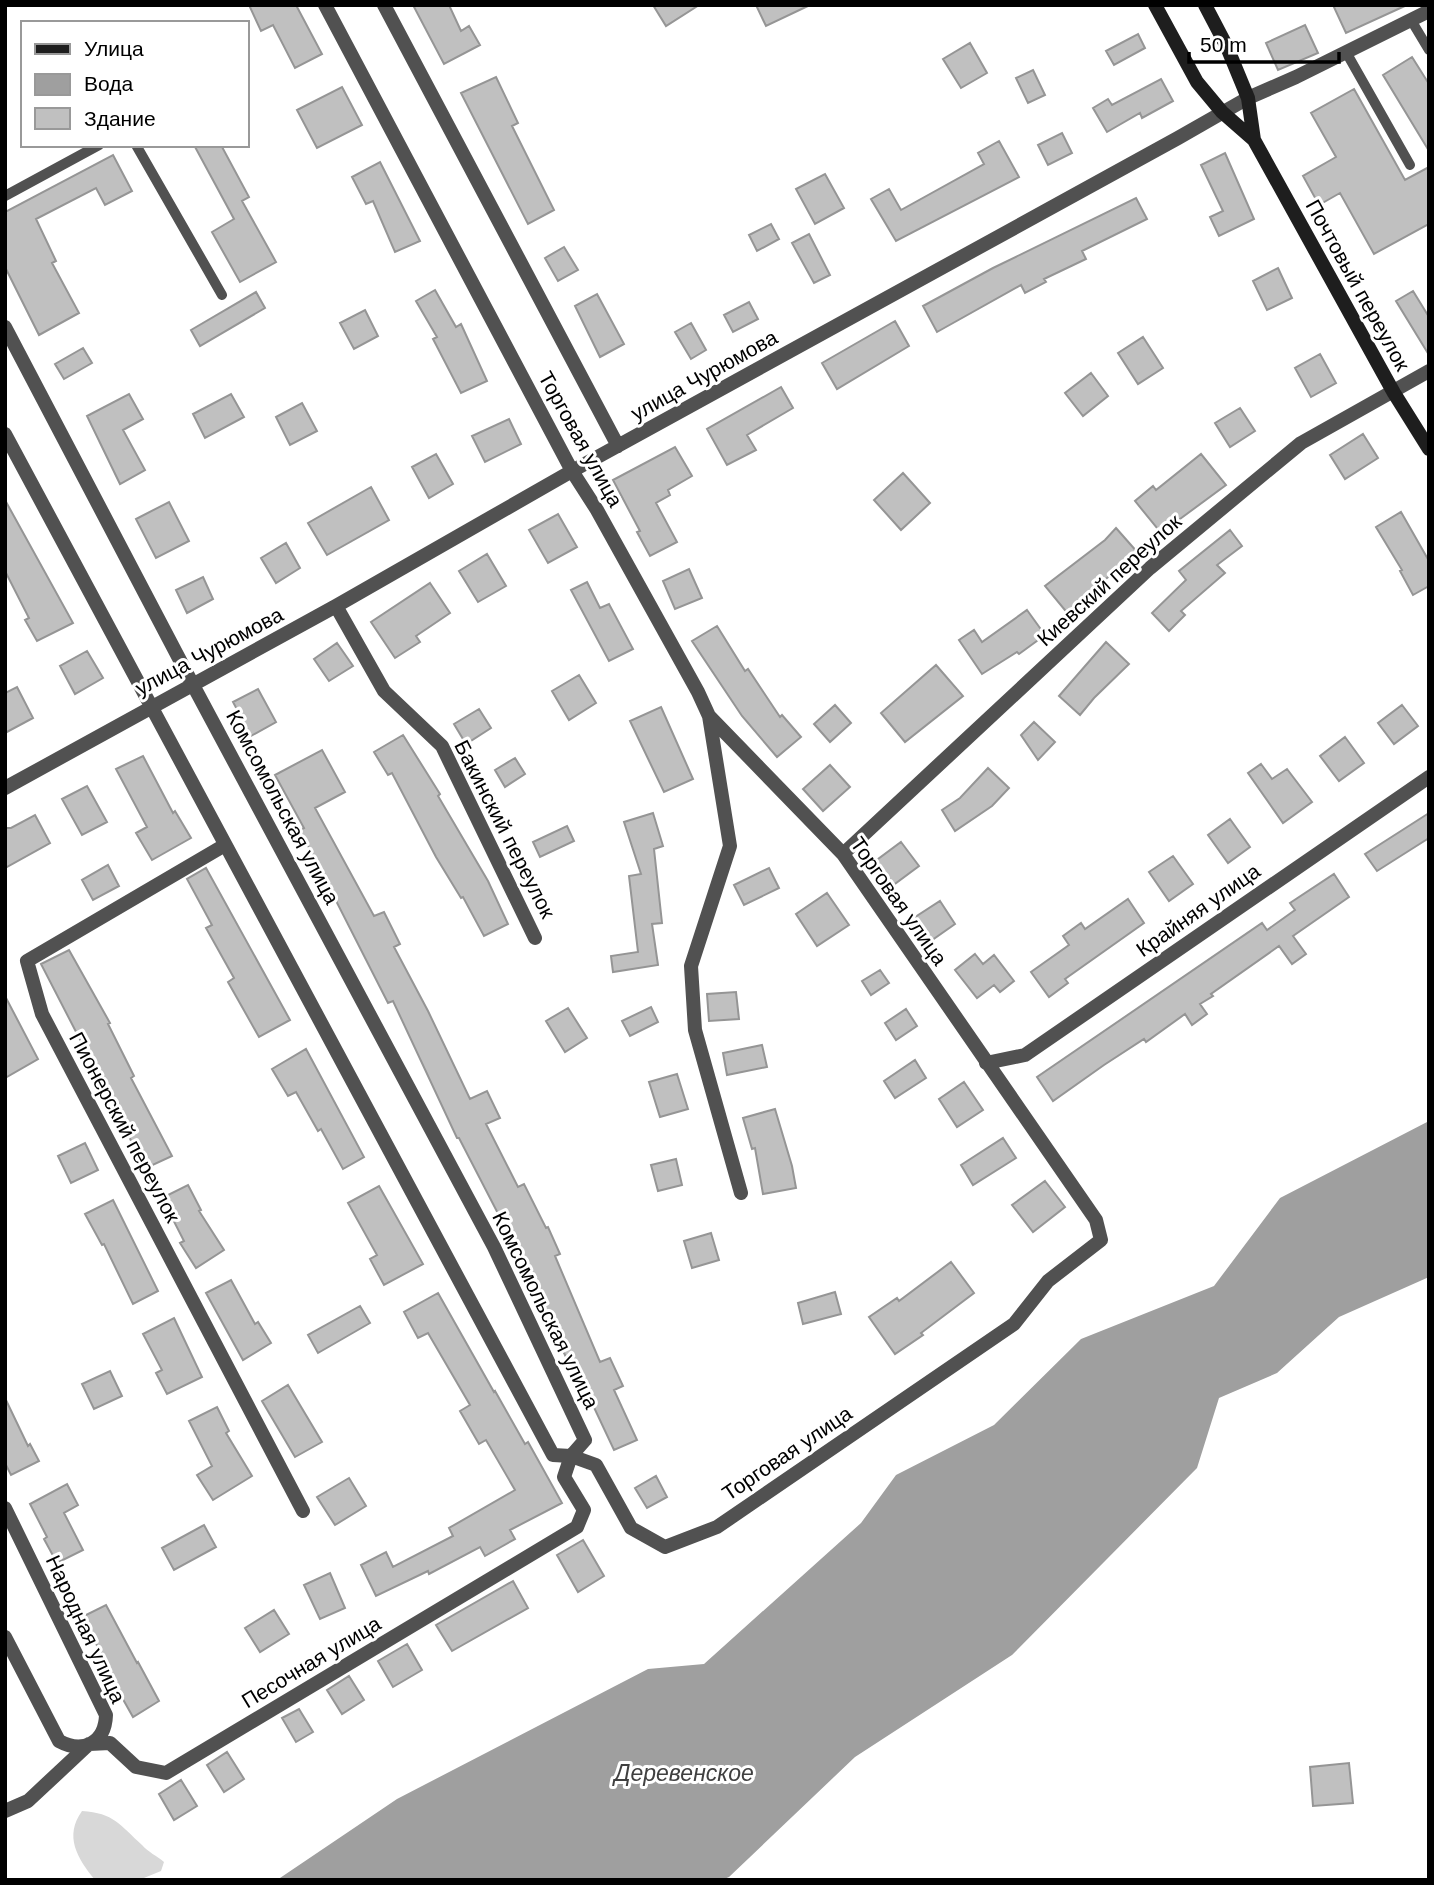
<svg xmlns="http://www.w3.org/2000/svg" width="1434" height="1885" viewBox="0 0 1434 1885" font-family="Arial,sans-serif">
<rect width="100%" height="100%" fill="#fff"/>
<path fill="#d8d8d8" d="M82 1811C114 1813 120 1825 142 1845 148 1852 157 1856 164 1862L161 1871 139 1880H95C77 1858 64 1836 82 1811Z"/>
<path fill="#9f9f9f" d="M1429 1121V1277L1339 1317 1277 1373 1219 1398 1197 1468 1012 1655 855 1757 729 1877 722 1880H277L397 1799 648 1669 704 1664 861 1523 896 1475 994 1425 1081 1339 1214 1286 1280 1198Z"/>
<path fill="#c0c0c0" stroke="#959595" stroke-width="2" d="M249 5H296L322 54 295 68 273 25 261 31Z
M413 5H449L461 31 469 26 480 45 444 64Z
M653 5H699L666 26Z
M756 5H810L766 26Z
M1333 5H1407L1346 33Z
M1305 25 1318 53 1278 70 1266 43Z
M1138 34 1145 48 1114 65 1106 51Z
M970 43 987 73 961 88 943 59Z
M1412 57 1429 84V151L1383 75Z
M1033 70 1045 95 1028 103 1016 78Z
M496 77 518 123 512 126 554 210 528 224 461 93Z
M1161 79 1173 101 1142 118 1140 113 1107 132 1093 108 1108 99 1112 105Z
M342 87 362 125 317 148 297 110Z
M1354 89 1405 180 1429 167V224L1374 254 1340 193 1319 205 1303 176 1336 157 1311 113Z
M1062 133 1072 153 1048 165 1038 145Z
M999 141 1019 177 896 241 871 199 889 189 901 210 984 164 978 153Z
M194 145H221L249 197 242 201 276 262 240 282 212 232 234 219Z
M1225 153 1254 219 1219 236 1210 217 1223 211 1201 165Z
M113 155 132 191 105 205 96 188 36 219 56 261 52 263 79 313 39 335 5 267V212Z
M380 162 420 241 395 252 373 201 366 204 352 177Z
M825 174 844 208 815 224 796 189Z
M1136 198 1147 219 1082 251 1086 259 1044 279 1046 282 1025 293 1021 285 937 332 923 306 993 268Z
M771 224 779 239 757 251 749 235Z
M809 234 830 275 814 283 792 243Z
M564 247 578 270 558 281 545 258Z
M1278 268 1292 298 1267 310 1253 281Z
M435 290 456 327 461 324 487 381 461 393 433 339 437 337 416 301Z
M1413 291 1429 317V355L1396 301Z
M256 292 265 308 200 346 191 330Z
M597 294 624 344 600 357 575 306Z
M749 302 758 319 733 332 724 315Z
M365 310 378 336 354 349 340 323Z
M895 321 909 346 837 389 822 363Z
M691 323 706 350 691 359 675 332Z
M1143 337 1163 368 1138 384 1118 353Z
M83 348 92 363 64 379 55 364Z
M1320 354 1336 383 1311 397 1295 368Z
M1091 373 1108 396 1083 416 1065 393Z
M781 387 793 408 747 435 756 450 727 465 707 429Z
M129 394 143 419 123 430 145 470 120 484 87 416Z
M231 394 244 417 205 438 193 414Z
M302 403 317 431 290 445 276 417Z
M1240 408 1255 431 1230 447 1215 423Z
M509 419 521 444 485 462 472 436Z
M1363 434 1378 458 1345 479 1330 455Z
M675 447 692 476 668 490 670 495 656 503 677 542 650 556 637 532 640 531 613 480Z
M436 454 453 484 429 498 412 467Z
M1201 454 1226 485 1161 533 1135 501 1153 486 1156 490Z
M903 473 930 503 901 530 874 500Z
M371 487 389 520 327 555 308 523Z
M5 500 73 623 37 641 25 620 29 618 5 571Z
M169 502 189 541 156 558 136 519Z
M1401 512 1429 561V586L1413 595 1400 571 1402 570 1376 527Z
M558 514 577 547 548 563 529 530Z
M1116 528 1138 553 1091 591 1094 593 1069 615 1045 586 1105 540Z
M1230 530 1242 546 1217 565 1225 573 1181 611 1185 615 1169 631 1152 613 1186 580 1179 571Z
M286 543 300 568 276 583 261 558Z
M487 554 506 586 478 602 459 571Z
M689 569 702 598 675 609 663 581Z
M203 577 213 599 187 613 176 590Z
M587 582 600 608 609 604 633 649 609 661 571 590Z
M430 583 450 613 416 636 420 642 395 658 371 622Z
M1027 610 1045 635 1019 654 1017 652 982 674 959 640 974 630 982 642Z
M717 626 745 671 748 669 780 717 782 715 801 737 777 757 742 716 692 641Z
M1106 642 1129 664 1094 698 1080 715 1059 696Z
M337 643 353 666 329 681 314 659Z
M87 651 103 678 75 694 60 666Z
M936 665 963 696 905 742 881 713Z
M579 675 596 703 569 720 552 691Z
M17 687 33 718 5 733V693Z
M258 689 276 722 251 736 233 702Z
M835 705 851 723 830 742 814 724Z
M1402 705 1418 726 1394 744 1378 723Z
M661 707 693 779 664 792 630 721Z
M479 709 491 728 466 744 454 724Z
M1034 722 1055 742 1038 760 1021 735Z
M403 735 440 794 438 796 488 881 508 924 484 936 463 897 461 898 436 857 392 773 388 775 374 752Z
M1345 737 1364 763 1339 781 1320 756Z
M322 750 345 792 315 808 374 916 384 912 400 944 394 947 428 1011 470 1099 487 1091 500 1118 486 1124 518 1187 524 1184 546 1228 548 1227 560 1254 555 1256 600 1362 610 1358 623 1386 614 1390 637 1440 614 1450 591 1401 587 1402 506 1229 459 1138H457L393 1001 388 1003 300 830 304 828 275 775Z
M143 756 173 813 175 811 191 838 152 860 136 833 147 827 116 769Z
M515 758 525 774 505 787 495 770Z
M1261 764 1272 779 1287 769 1312 802 1283 823 1248 773Z
M830 765 850 787 823 811 803 789Z
M988 768 1009 788 992 806 955 831 942 810 960 798Z
M87 786 107 822 82 835 62 799Z
M653 813 663 846 654 849 662 923 652 924 658 965 613 972 611 956 638 952 629 876 641 874 624 822Z
M1429 813V838L1377 871 1365 854Z
M35 815 50 843 5 868V828H11Z
M1230 819 1250 847 1228 863 1208 835Z
M567 826 574 841 540 857 533 842Z
M901 842 919 866 888 889 870 865Z
M1173 856 1193 884 1169 901 1149 872Z
M108 865 119 886 93 900 82 880Z
M206 868 290 1020 259 1037 228 982 234 978 206 928 212 925 187 879Z
M769 868 779 888 744 905 734 885Z
M1334 874 1349 897 1293 936 1306 954 1292 964 1279 946 1211 994 1213 996 1200 1004 1207 1014 1192 1025 1185 1014 1146 1042 1144 1039 1104 1065 1053 1101 1037 1077 1262 923 1267 930 1295 910 1290 903Z
M827 893 849 925 817 946 796 914Z
M1128 899 1144 923 1065 979 1068 983 1049 997 1031 972 1069 945 1063 936 1081 923 1085 929Z
M940 901 955 924 925 945 909 921Z
M69 950 110 1023 108 1024 134 1076 131 1078 172 1156 144 1169 121 1119 41 964Z
M975 954 983 964 994 955 1014 981 1000 992 994 985 977 998 955 970Z
M880 970 889 983 871 995 862 981Z
M736 992 739 1019 709 1021 707 994Z
M5 996 38 1059 5 1078Z
M651 1007 658 1022 630 1036 622 1021Z
M568 1008 587 1038 565 1052 546 1021Z
M906 1009 917 1026 896 1040 885 1023Z
M762 1045 767 1067 727 1075 723 1053Z
M306 1049 364 1157 343 1169 321 1129 318 1131 296 1092 288 1096 272 1069Z
M915 1060 926 1078 895 1098 884 1081Z
M677 1074 688 1109 660 1117 649 1082Z
M964 1082 983 1110 957 1127 939 1099Z
M775 1109 792 1166 796 1188 763 1194 755 1148 752 1149 743 1118Z
M1003 1138 1016 1158 973 1185 961 1165Z
M85 1143 98 1170 71 1183 58 1156Z
M676 1159 682 1185 658 1191 651 1165Z
M1045 1181 1065 1207 1033 1232 1012 1205Z
M188 1185 201 1210 199 1211 224 1250 196 1268 180 1243 184 1241 162 1198Z
M379 1186 423 1264 384 1285 370 1259 377 1255 348 1203Z
M113 1200 158 1291 133 1304 104 1244 102 1245 85 1214Z
M711 1233 719 1260 692 1268 684 1241Z
M951 1262 974 1293 921 1333 923 1335 895 1354 869 1317 897 1298 899 1301Z
M231 1280 255 1324 258 1322 271 1343 243 1360 206 1293Z
M835 1292 841 1314 803 1324 798 1303Z
M438 1293 494 1392 495 1391 525 1444 528 1442 562 1503 510 1530 515 1539 485 1556 480 1547 429 1574 428 1571 376 1596 361 1565 386 1552 393 1567 453 1536 449 1528 515 1490 486 1440 479 1444 460 1411 470 1405 428 1333 418 1338 404 1312Z
M360 1306 370 1323 318 1353 308 1335Z
M174 1318 202 1377 167 1394 156 1373 162 1370 143 1334Z
M110 1371 122 1396 94 1409 82 1384Z
M288 1385 322 1442 295 1457 262 1401Z
M5 1398 28 1446 30 1444 39 1461 11 1475 5 1463Z
M217 1407 229 1431 226 1433 252 1476 213 1500 197 1475 212 1466 189 1421Z
M656 1476 667 1497 647 1508 635 1488Z
M349 1478 366 1506 335 1525 317 1497Z
M67 1484 78 1505 64 1513 83 1550 57 1563 44 1539 47 1537 30 1504Z
M204 1525 216 1547 174 1570 162 1548Z
M583 1540 604 1576 578 1592 557 1555Z
M330 1573 345 1608 320 1619 304 1585Z
M513 1581 528 1608 452 1651 436 1625Z
M106 1605 137 1663 138 1662 159 1701 133 1717 111 1678 113 1676 82 1617Z
M274 1610 289 1634 260 1652 245 1628Z
M407 1644 422 1670 393 1687 378 1661Z
M349 1676 364 1700 342 1714 327 1690Z
M299 1709 313 1732 296 1742 282 1718Z
M227 1752 244 1779 224 1792 207 1765Z
M1349 1763 1353 1803 1313 1806 1310 1767Z
M181 1780 197 1806 174 1820 159 1794Z"/>
<g fill="none" stroke-linecap="round" stroke-linejoin="round">
<path stroke="#515151" stroke-width="10" d="M1411 20 1429 50
M1346 52 1410 165
M136 145 222 295
M5 196 99 145"/>
<path stroke="#515151" stroke-width="14" d="M384 5 618 446
M5 327 193 685 494 1247 585 1440 571 1456 564 1477 584 1510 577 1527 166 1773 136 1767 110 1743 89 1744 28 1801 5 1811
M5 434 553 1455 571 1456 596 1465 631 1528 665 1547 717 1527 1014 1324 1048 1281 1101 1240 1096 1220 843 854 709 716 698 692 597 510 572 471 325 5
M336 606 384 691 442 746 535 938
M709 716 730 846 691 966 695 1030 741 1193
M5 788 336 606 572 471 1178 138 1248 98 1296 77 1429 11
M225 845 27 961 42 1014 303 1511
M843 854 1150 568 1301 443 1429 371
M986 1063 1025 1055 1429 777
M5 1508 106 1715C105 1743 83 1754 59 1741L5 1637"/>
<path stroke="#1e1e1e" stroke-width="14" d="M1155 5 1197 82 1222 112 1254 140 1394 393 1429 449
M1205 5 1227 47 1248 98 1254 140"/>
</g>
<g text-anchor="middle" dominant-baseline="central" stroke-width="6" stroke-linejoin="round" paint-order="stroke">
<g font-size="21" fill="#000" stroke="#fff">
<text transform="translate(1358 285) rotate(61)">Почтовый переулок</text>
<text transform="translate(704 375) rotate(-29)">улица Чурюмова</text>
<text transform="translate(581 439) rotate(61)">Торговая улица</text>
<text transform="translate(1109 580) rotate(-42)">Киевский переулок</text>
<text transform="translate(209 651) rotate(-28)">улица Чурюмова</text>
<text transform="translate(283 807) rotate(62)">Комсомольская улица</text>
<text transform="translate(505 829) rotate(63)">Бакинский переулок</text>
<text transform="translate(899 901) rotate(55)">Торговая улица</text>
<text transform="translate(1198 910) rotate(-35)">Крайняя улица</text>
<text transform="translate(125 1127) rotate(62)">Пионерский переулок</text>
<text transform="translate(546 1310) rotate(64)">Комсомольская улица</text>
<text transform="translate(787 1453) rotate(-34)">Торговая улица</text>
<text transform="translate(86 1629) rotate(65)">Народная улица</text>
<text transform="translate(311 1662) rotate(-31)">Песочная улица</text>
</g>
<g font-size="23" font-style="italic" fill="#404040" stroke="#fff">
<text x="684" y="1773">Деревенское</text>
</g>
</g>
<rect width="1434" height="1885" fill="none" stroke="#000000" stroke-width="14"/>
<rect x="21" y="21" width="228" height="126" fill="#ffffff" stroke="#999999" stroke-width="2"/>
<rect x="35" y="44" width="35" height="10" fill="#1e1e1e" stroke="#999999" stroke-width="2"/>
<text x="84" y="56" font-size="21" fill="#000000">Улица</text>
<rect x="35" y="74" width="35" height="21" fill="#9f9f9f" stroke="#999999" stroke-width="2"/>
<text x="84" y="91" font-size="21" fill="#000000">Вода</text>
<rect x="35" y="108" width="35" height="21" fill="#c0c0c0" stroke="#999999" stroke-width="2"/>
<text x="84" y="126" font-size="21" fill="#000000">Здание</text>
<path d="M1189 52v10h150v-10" fill="none" stroke="#000000" stroke-width="3.5"/>
<text x="1200" y="52" font-size="21" fill="#000000" stroke="#ffffff" stroke-width="5" paint-order="stroke">50 m</text>
</svg>
